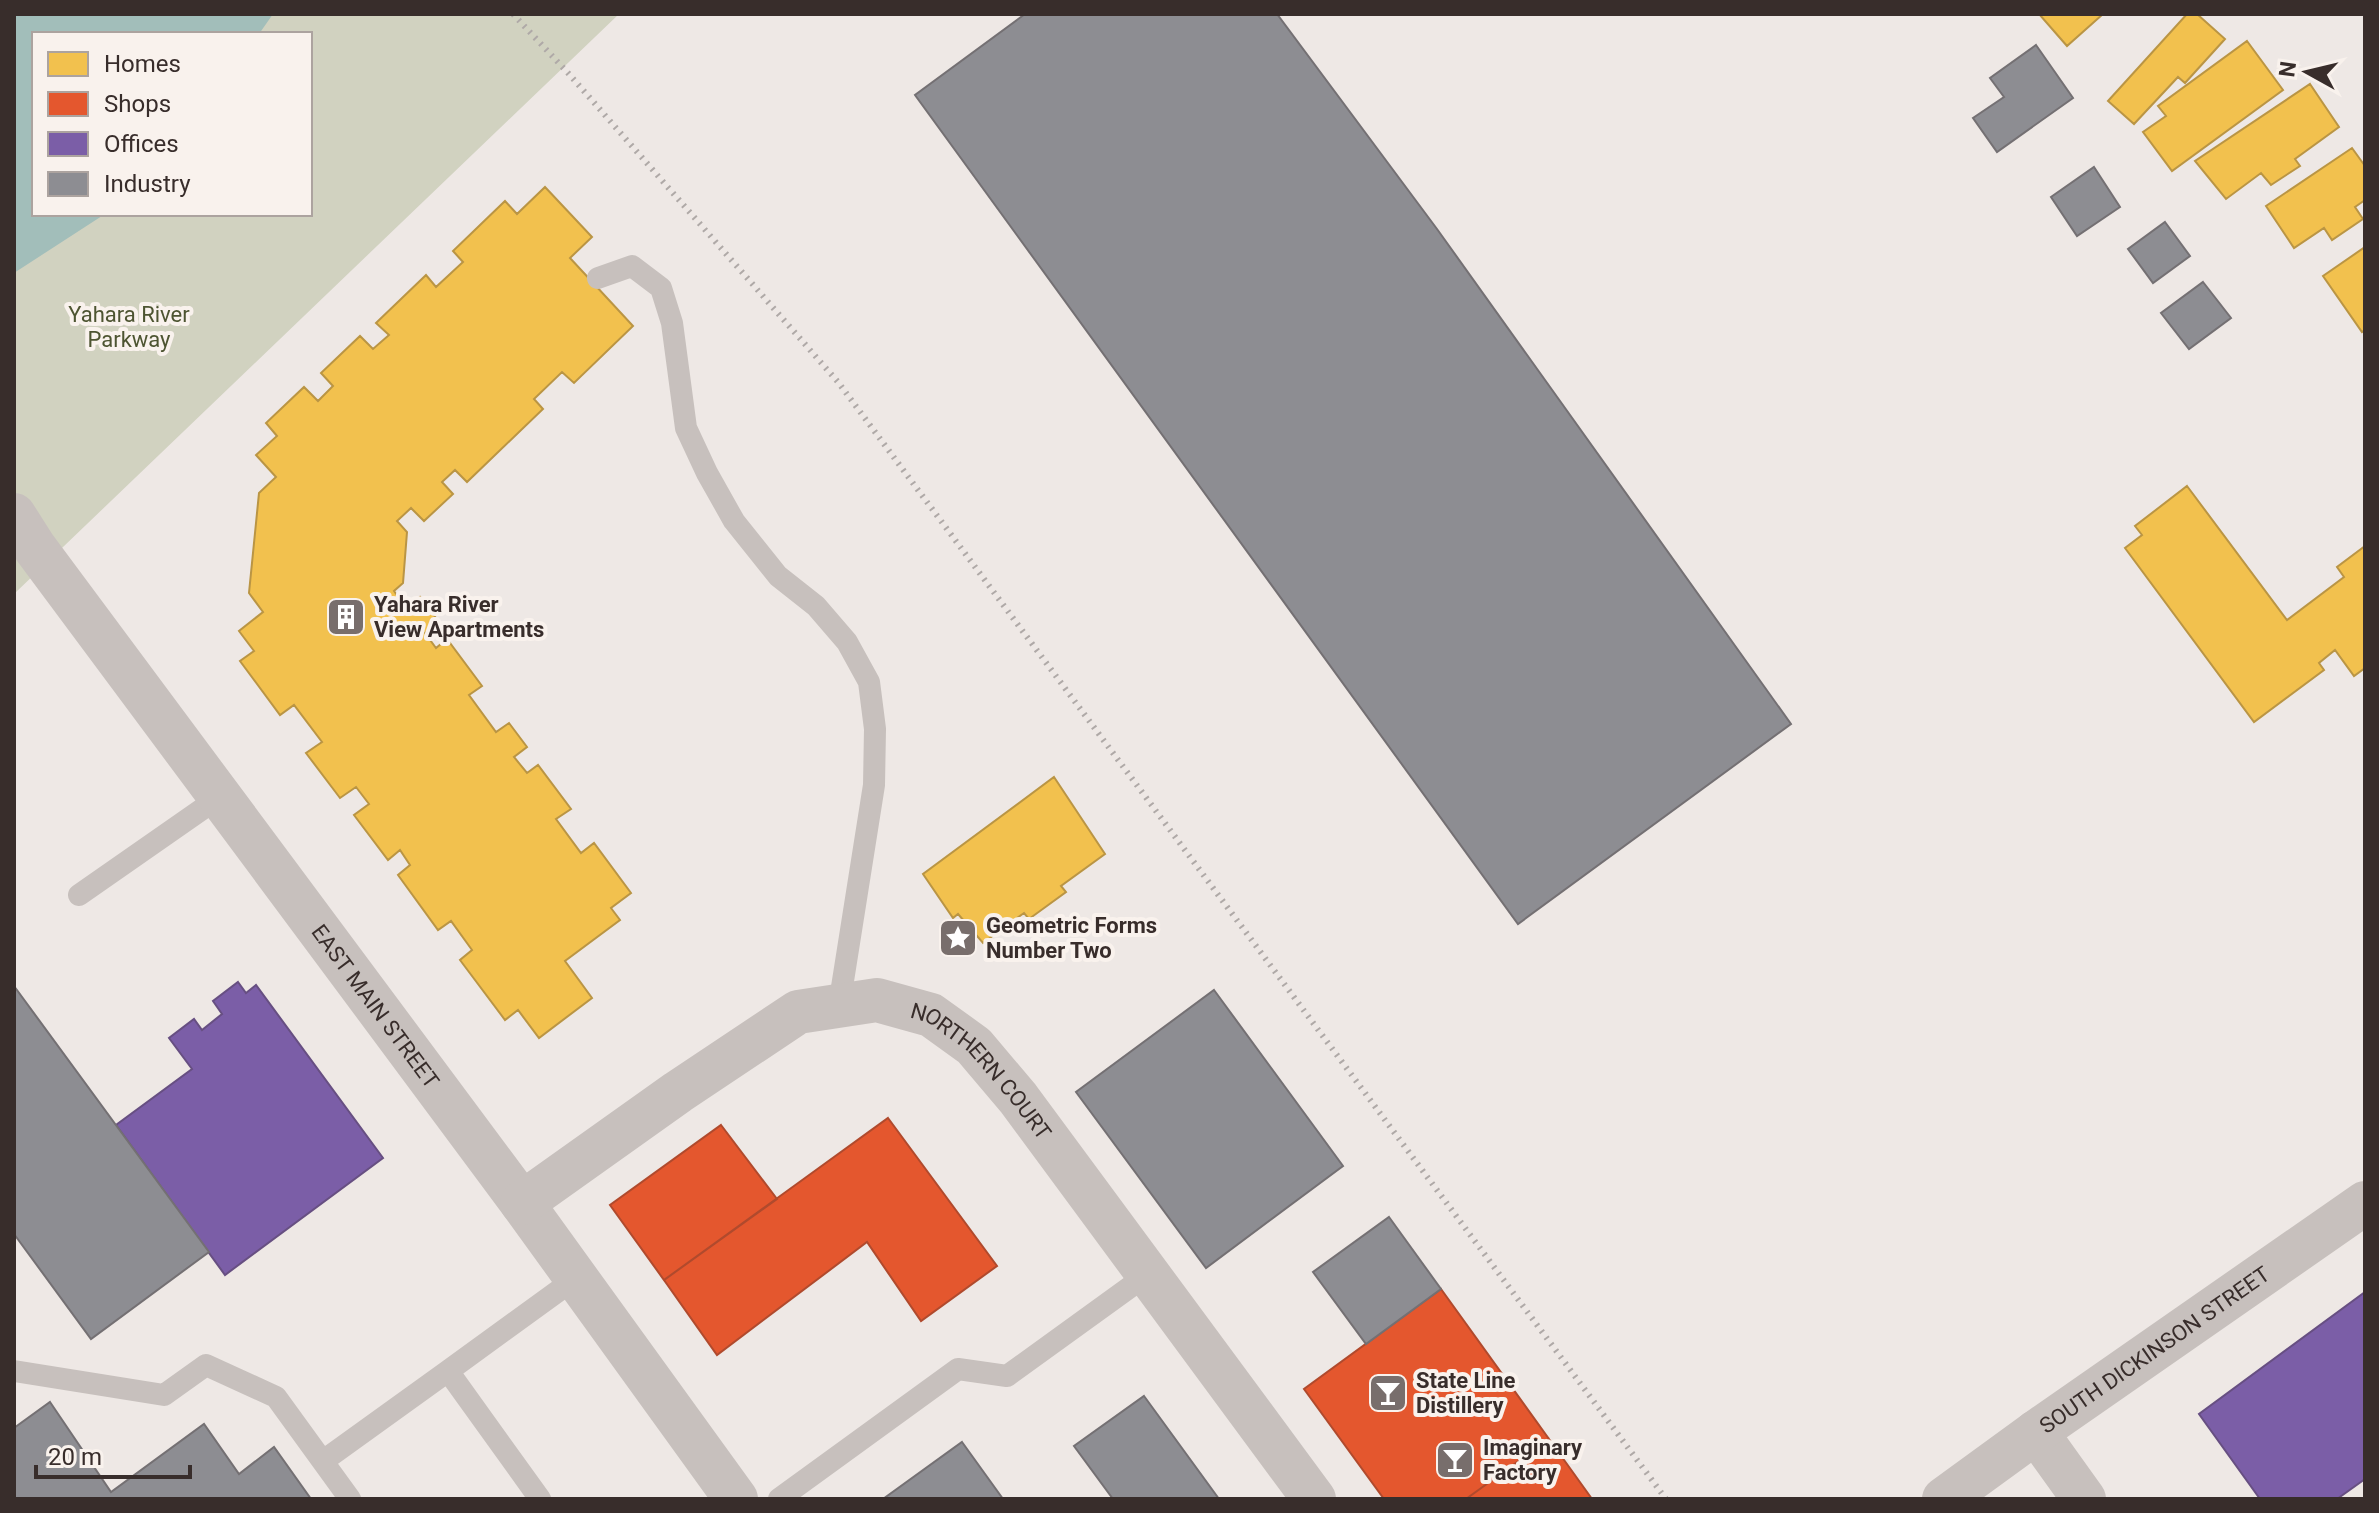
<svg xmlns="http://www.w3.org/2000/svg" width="2379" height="1513" viewBox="0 0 2379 1513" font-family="Roboto,sans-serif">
<rect width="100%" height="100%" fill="#eee8e5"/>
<path fill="#d1d2c0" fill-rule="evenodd" d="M14 14H619L14 594ZM34 34H310V214H34Z"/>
<path fill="#a2beba" d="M14 14H273L259 34H34V214H105L14 273Z"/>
<path fill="#f2c14e" stroke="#ba9544" stroke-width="2" d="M2039 14H2103L2067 46Z
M2187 14H2197L2225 39 2185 83 2178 77 2134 124 2108 101Z
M2247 41 2283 90 2172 171 2143 132 2166 116 2158 106Z
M2310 84 2339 127 2295 159 2300 166 2271 185 2261 173 2226 199 2195 161Z
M2352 148 2365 166V200L2355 207 2363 219 2332 240 2324 228 2294 248 2266 206Z
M545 187 592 237 570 258 633 326 574 383 562 372 534 399 543 409 467 482 455 470 442 482 453 494 424 521 411 508 397 521 407 532 403 583 394 591 406 608 420 597 439 622 425 633 436 648 447 639 482 686 469 695 496 732 509 723 527 747 514 757 527 773 538 765 571 809 556 819 581 853 594 843 631 893 611 908 620 920 565 961 592 998 539 1038 518 1010 505 1020 460 960 472 950 451 921 438 930 398 875 410 865 400 850 388 860 354 815 369 804 356 787 340 798 306 753 322 742 294 705 280 715 240 661 254 651 239 631 263 612 249 593 259 493 276 477 256 455 277 436 266 423 304 387 318 401 333 386 321 373 360 336 373 349 389 335 376 323 426 275 436 287 463 262 453 251 505 201 517 214Z
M2365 247V330L2362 332 2323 276Z
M2187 486 2287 620 2344 577 2337 567 2365 546V668L2354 676 2335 650 2319 663 2324 670 2254 722 2125 548 2142 535 2135 526Z
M1054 777 1105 854 1061 886 1066 892 1029 919 1024 913 983 943 958 914 953 918 923 874Z"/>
<path fill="#e4572e" stroke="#b04a2d" stroke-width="2" d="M888 1118 997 1266 921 1321 867 1242 717 1355 664 1280Z
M721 1125 777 1199 664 1280 610 1205Z
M1441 1289 1549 1439 1466 1499H1384L1304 1389Z
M1549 1439 1592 1499H1466Z"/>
<path fill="#7b5ea7" stroke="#674f82" stroke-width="2" d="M238 982 246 993 256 985 383 1158 225 1275 116 1125 192 1069 169 1038 194 1019 202 1030 222 1014 213 1001Z
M2365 1292V1479L2337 1499H2260L2199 1414Z"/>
<path fill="#8d8d92" stroke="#747073" stroke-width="2" d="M1025 14H1277L1437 229 1791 724 1518 924 915 95Z
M2036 45 2073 98 1997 152 1973 118 2004 97 1990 78Z
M2094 167 2120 207 2077 236 2051 197Z
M2165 222 2190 256 2153 283 2128 249Z
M2203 282 2231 318 2189 349 2161 313Z
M14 986 209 1252 91 1339 14 1234Z
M1214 990 1343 1166 1206 1268 1076 1092Z
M1389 1217 1441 1289 1366 1344 1313 1272Z
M1144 1396 1219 1499H1113L1074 1446Z
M50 1402 111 1492 204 1424 239 1474 274 1447 311 1499H14V1428Z
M962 1442 1003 1499H883Z"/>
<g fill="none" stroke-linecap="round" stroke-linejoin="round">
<path stroke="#c7c0bd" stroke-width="22" d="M598 278 632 266 661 288 672 323 686 428 707 473 734 521 778 576 816 606 847 642 869 682 875 729 874 785 839 1006
M79 895 221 796
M14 1371 164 1395 206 1365 276 1397 350 1499
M323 1461 448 1371
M540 1499 448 1371 576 1278
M779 1499 958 1369 1007 1376 1148 1274"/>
<g stroke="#c7c0bd" stroke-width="44">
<path id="s1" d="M14 515 35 548 522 1203 736 1499"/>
<path id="s2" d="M522 1203 678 1092 798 1012 877 1000 931 1015 974 1046 1018 1098 1314 1499"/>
<path d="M2036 1432 2084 1499"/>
<path id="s3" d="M1944 1499 2036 1432 2365 1203"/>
</g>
<path stroke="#afa9a7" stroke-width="6" stroke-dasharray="2 6" stroke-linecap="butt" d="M513 14 569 74 838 382 1666 1499"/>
</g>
<defs>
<symbol id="building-square" viewBox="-11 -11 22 22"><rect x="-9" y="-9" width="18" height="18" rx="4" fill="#786e6c" stroke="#f9f2ed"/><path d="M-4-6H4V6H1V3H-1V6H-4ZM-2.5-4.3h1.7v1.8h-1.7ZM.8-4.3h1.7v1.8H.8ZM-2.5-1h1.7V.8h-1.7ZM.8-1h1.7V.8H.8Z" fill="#fff"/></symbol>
<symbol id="sight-square" viewBox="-11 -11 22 22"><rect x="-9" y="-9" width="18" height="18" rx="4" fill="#786e6c" stroke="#f9f2ed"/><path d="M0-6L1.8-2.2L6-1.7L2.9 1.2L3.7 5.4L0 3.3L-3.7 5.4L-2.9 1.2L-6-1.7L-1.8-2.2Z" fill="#fff"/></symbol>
<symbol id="bar-square" viewBox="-11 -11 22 22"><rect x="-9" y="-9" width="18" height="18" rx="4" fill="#786e6c" stroke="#f9f2ed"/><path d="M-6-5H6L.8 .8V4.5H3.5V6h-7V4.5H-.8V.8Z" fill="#fff"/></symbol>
</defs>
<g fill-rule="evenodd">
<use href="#building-square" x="324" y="595" width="44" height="44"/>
<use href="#sight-square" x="936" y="916" width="44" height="44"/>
<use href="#bar-square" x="1366" y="1371" width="44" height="44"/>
<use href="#bar-square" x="1433" y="1438" width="44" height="44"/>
</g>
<g text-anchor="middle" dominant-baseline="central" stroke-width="8" stroke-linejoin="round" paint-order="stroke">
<g font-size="22" fill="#4d5431" stroke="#f9f2ed">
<text x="129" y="314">Yahara River<tspan x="129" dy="25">Parkway</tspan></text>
</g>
<g font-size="22" font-weight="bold" fill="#382d2b" stroke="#f9f2ed" text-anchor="start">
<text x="374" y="604">Yahara River<tspan x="374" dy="25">View Apartments</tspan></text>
<text x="986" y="925">Geometric Forms<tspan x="986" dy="25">Number Two</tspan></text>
<text x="1416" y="1380">State Line<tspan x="1416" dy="25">Distillery</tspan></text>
<text x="1483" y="1447">Imaginary<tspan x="1483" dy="25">Factory</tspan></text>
</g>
<g font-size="22" fill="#382d2b" stroke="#f9f2ed">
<text stroke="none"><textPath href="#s1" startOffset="610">EAST MAIN STREET</textPath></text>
<text stroke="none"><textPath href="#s2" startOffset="546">NORTHERN COURT</textPath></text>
<text stroke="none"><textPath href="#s3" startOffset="258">SOUTH DICKINSON STREET</textPath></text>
</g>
</g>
<rect width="2379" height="1513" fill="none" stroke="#382d2b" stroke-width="32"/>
<rect x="32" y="32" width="280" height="184" fill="#f9f2ed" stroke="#aca39f" stroke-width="2"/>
<rect x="48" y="52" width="40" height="24" fill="#f2c14e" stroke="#aca39f" stroke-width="2"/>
<text x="104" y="72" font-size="24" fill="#382d2b">Homes</text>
<rect x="48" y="92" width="40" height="24" fill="#e4572e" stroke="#aca39f" stroke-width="2"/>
<text x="104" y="112" font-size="24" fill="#382d2b">Shops</text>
<rect x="48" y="132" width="40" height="24" fill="#7b5ea7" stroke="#aca39f" stroke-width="2"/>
<text x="104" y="152" font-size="24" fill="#382d2b">Offices</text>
<rect x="48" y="172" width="40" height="24" fill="#8d8d92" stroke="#aca39f" stroke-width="2"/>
<text x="104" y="192" font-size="24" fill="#382d2b">Industry</text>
<g transform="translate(2307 72) rotate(278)" stroke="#f9f2ed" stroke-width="6" paint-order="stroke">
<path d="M0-6L14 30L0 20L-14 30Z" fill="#382d2b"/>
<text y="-12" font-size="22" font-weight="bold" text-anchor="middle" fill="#382d2b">N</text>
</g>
<path d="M36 1465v12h154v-12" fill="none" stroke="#382d2b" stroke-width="4"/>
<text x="48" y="1465" font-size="24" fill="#382d2b" stroke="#f9f2ed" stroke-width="6" paint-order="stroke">20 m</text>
</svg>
